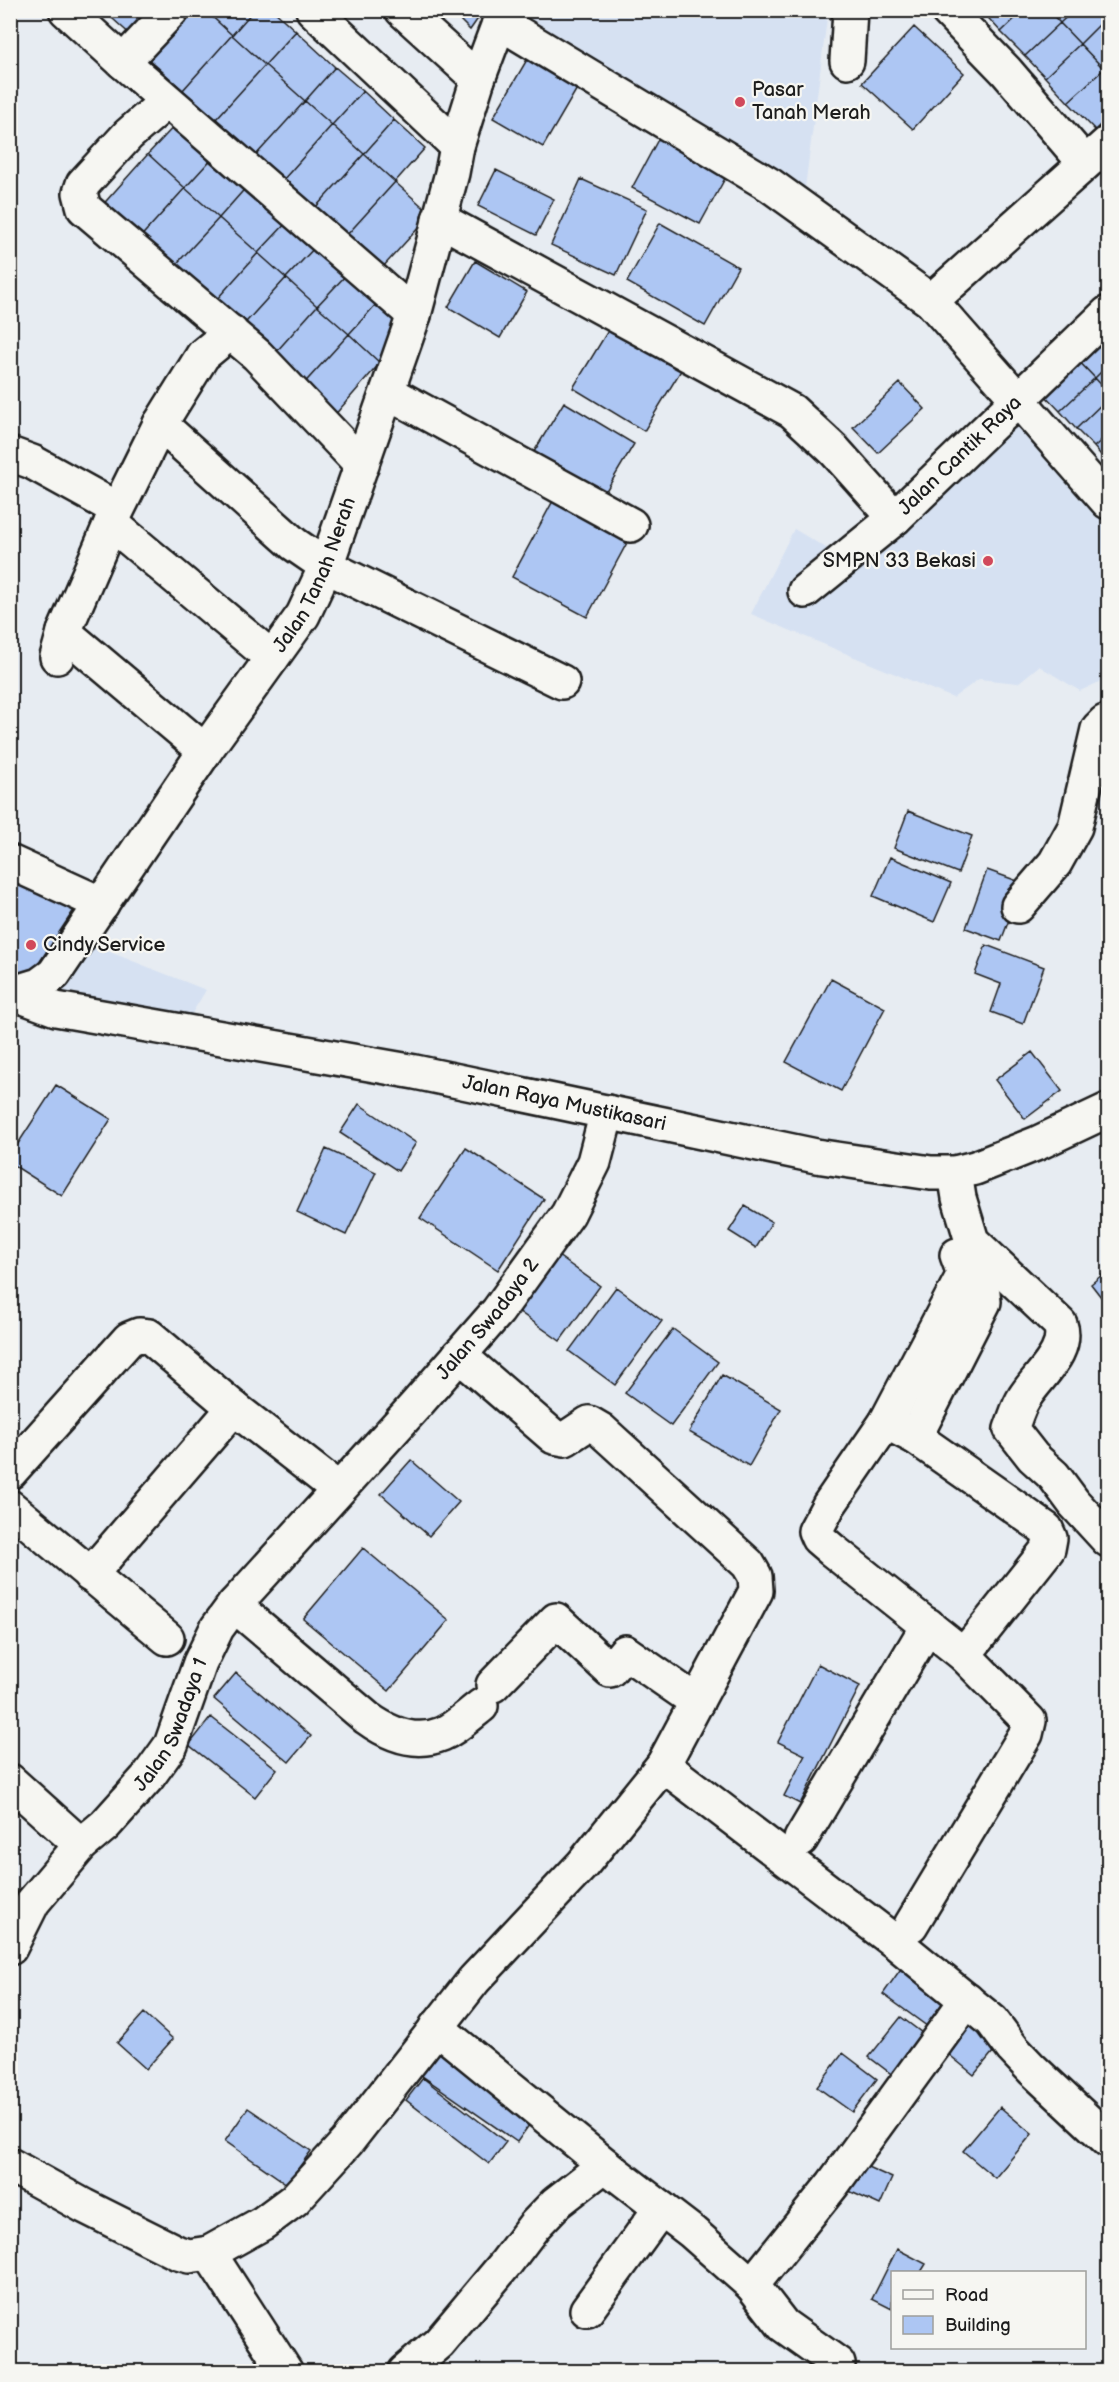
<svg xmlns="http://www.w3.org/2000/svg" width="1119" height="2382" viewBox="0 0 1119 2382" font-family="'Balsamiq Sans',sans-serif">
<rect width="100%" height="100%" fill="#e7ecf2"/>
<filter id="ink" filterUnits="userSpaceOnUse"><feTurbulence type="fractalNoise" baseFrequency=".0167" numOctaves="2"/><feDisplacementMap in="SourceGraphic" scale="12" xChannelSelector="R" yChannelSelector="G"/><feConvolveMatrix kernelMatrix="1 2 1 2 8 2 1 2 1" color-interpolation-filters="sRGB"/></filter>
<g filter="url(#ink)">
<path fill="#d6e1f2" d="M527 10 828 11 805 188 525 16Z
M1017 421 1108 519V678L1080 691 1039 666 1018 683 979 679 953 698 751 614 794 529 843 558 865 564Z
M87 943 206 990 185 1025 63 1001 61 983Z"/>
<path fill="#adc6f3" stroke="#1c1c1c" stroke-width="1.5" d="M103 10H157L133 37Z
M186 10H205L232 35 183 90 145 56Z
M205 10H254L232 35Z
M254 10H273L296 31 265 65 232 35Z
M450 10H484L470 30Z
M981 10H1024L1001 32Z
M1024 10H1048L1060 23 1025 56 1001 32Z
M1048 10H1074L1060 23Z
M1074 10H1108V16L1080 44 1060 23Z
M1108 16V64L1104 69 1080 44Z
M1060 23 1080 44 1045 77 1025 56Z
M914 27 964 73 913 129 862 83Z
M296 31 335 67 305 101 265 65Z
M232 35 265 65 216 119 183 90Z
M1080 44 1104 69 1068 102 1045 77Z
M532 51 582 80 543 147 493 118Z
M265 65 305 101 256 155 216 119Z
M335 67 363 91 332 125 305 101Z
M1104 69 1108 74V117L1095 130 1068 102Z
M363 91 394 120 364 154 332 125Z
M305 101 332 125 283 180 256 155Z
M394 120 425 148 395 182 364 154Z
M179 121 216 154 185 188 148 154Z
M332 125 364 154 315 208 283 180Z
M661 134 729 171 700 224 632 188Z
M148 154 185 188 136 242 99 209Z
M216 154 249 184 219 218 185 188Z
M364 154 395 182 346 236 315 208Z
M496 170 554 199 536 235 478 206Z
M581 179 647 209 616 275 551 245Z
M395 182 431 214 382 268 346 236Z
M249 184 289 220 258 253 219 218Z
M185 188 219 218 169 272 136 242Z
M219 218 258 253 209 308 169 272Z
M289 220 317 245 286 278 258 253Z
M660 223 738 267 705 326 627 282Z
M317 245 348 273 317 306 286 278Z
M258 253 286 278 237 332 209 308Z
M475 261 527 292 500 338 448 307Z
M348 273 379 301 349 334 317 306Z
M286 278 317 306 268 361 237 332Z
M379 301 407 327 380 363 349 334Z
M317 306 349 334 299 389 268 361Z
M617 316 688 359 644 431 573 388Z
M1108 329V365L1095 378 1072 354Z
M349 334 380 363 333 417 299 389Z
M1072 354 1095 378 1060 411 1037 387Z
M1108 365V392L1095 378Z
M1095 378 1108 392V398L1076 429 1060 411Z
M900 383 925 409 878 453 853 427Z
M1108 398V434L1094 447 1076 429Z
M564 402 634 444 600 501 529 460Z
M1108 434V463L1094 447Z
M554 499 629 539 587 617 512 577Z
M908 811 972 836 958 873 894 848Z
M890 857 951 883 934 922 873 896Z
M987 870 1023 883 1001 941 966 928Z
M10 875 74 910 27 981 10 979Z
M986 945 1044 967 1023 1024 991 1012 1001 984 975 974Z
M831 979 885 1008 841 1091 786 1062Z
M1032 1052 1062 1091 1025 1119 995 1080Z
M56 1085 111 1119 62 1196 10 1163V1156Z
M359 1104 416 1143 398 1171 340 1133Z
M466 1148 544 1199 498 1270 420 1218Z
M326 1149 376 1172 346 1235 297 1212Z
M745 1206 772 1222 756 1248 729 1231Z
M554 1253 600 1286 560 1341 514 1308Z
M1108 1270V1306L1091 1284Z
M616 1287 662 1321 615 1385 569 1351Z
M673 1329 718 1362 671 1426 625 1393Z
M722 1375 781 1409 749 1466 689 1432Z
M411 1460 459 1502 429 1536 381 1494Z
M363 1548 449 1620 389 1691 303 1619Z
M818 1664 860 1686 800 1804 784 1796 805 1755 778 1742Z
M236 1673 311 1736 289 1762 214 1699Z
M211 1717 277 1769 255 1797 189 1745Z
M907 1960 955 1995 931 2029 883 1994Z
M144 2013 173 2039 146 2069 117 2043Z
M901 2017 926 2036 894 2076 869 2057Z
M975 2020 1002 2041 974 2075 947 2053Z
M435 2043 537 2114 517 2142 415 2071Z
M843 2053 877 2079 852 2112 817 2087Z
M423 2078 506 2142 489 2164 406 2100Z
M1000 2107 1032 2134 995 2178 963 2151Z
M248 2108 311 2151 287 2184 225 2141Z
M861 2164 892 2178 880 2205 849 2191Z
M897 2249 926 2264 921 2272H892V2309L872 2299Z"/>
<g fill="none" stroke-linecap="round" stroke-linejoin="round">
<defs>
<g id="minor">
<path d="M66 10 123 62 414 315"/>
<path d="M313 10 457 146"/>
<path d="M402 10 478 79"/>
<path d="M947 10 1006 71 1085 163"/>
<path d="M499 22 770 185 931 301 1108 502"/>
<path d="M847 61 850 10"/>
<path d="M123 62 172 10"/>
<path d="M167 101 128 135 83 184 80 193 84 208 257 355 362 465"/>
<path d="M439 219 792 411 835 451 895 518"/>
<path d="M931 301 1108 143"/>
<path d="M388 392 631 525"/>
<path d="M160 424 294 544 326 566 562 682"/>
<path d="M10 454 32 462 117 509"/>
<path d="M111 523 272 658"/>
<path id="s1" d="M805 591 895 518 1108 313"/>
<path d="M64 632 205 751"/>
<path d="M57 657 64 632 111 523 160 424 203 355 231 332"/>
<path d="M10 862 102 904"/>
<path d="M1018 906 1055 863 1075 827 1098 729 1105 722H1108"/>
<path id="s2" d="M13 993 39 985 54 974 205 751 303 615 326 566 414 315 452 173 457 146 478 79 504 10"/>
<path d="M955 1173 959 1198 972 1241 1060 1324C1070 1352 1038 1375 1024 1398 1018 1407 1015 1419 1011 1429L1033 1457 1054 1476 1074 1503 1108 1540"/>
<path d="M886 1422 915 1437 1046 1529 1050 1538 1048 1549 964 1655"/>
<path d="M915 1437 984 1302 983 1293 964 1274 957 1255"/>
<path d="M10 1472 129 1339 139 1335 149 1336 234 1408 338 1489"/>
<path d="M10 1507 167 1638"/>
<path d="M90 1575 234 1408"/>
<path d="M234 1605 367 1718C389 1734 415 1745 442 1734 456 1728 469 1715 481 1706"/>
<path d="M493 1685 556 1620 610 1670 625 1652 697 1702"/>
<path d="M663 1765 899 1945 992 2021 1013 2049 1032 2069 1108 2140"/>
<path d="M10 1781 81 1845"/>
<path d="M801 1839 928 1625"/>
<path d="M911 1925 1026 1734 1029 1721 964 1655 832 1550 818 1538 815 1531 829 1505 886 1422 964 1274"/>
<path id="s3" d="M10 1948 33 1902 81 1845 105 1825 148 1777 171 1745 200 1663 217 1628 234 1605 415 1406 498 1311 568 1214 594 1162 607 1112"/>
<path d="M436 2027 615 2173 692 2232 752 2285 783 2325 838 2364 831 2372"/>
<path d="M10 2165 84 2206 178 2253 189 2256 209 2253 263 2223 294 2200 347 2142 474 1980 583 1864 663 1765 756 1591 755 1576 748 1564 601 1430 589 1423 565 1439 554 1437 459 1355"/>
<path d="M209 2253 286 2372"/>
<path d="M752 2285 833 2184 967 2000"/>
<path d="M587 2310 661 2208"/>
<path d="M405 2372 439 2343 506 2263 534 2226 556 2203 605 2165"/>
</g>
<g id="major">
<path id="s4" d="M10 992 56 1009 415 1072 816 1156 931 1173H955L975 1168 1038 1143 1108 1110"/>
</g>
</defs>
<use href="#minor" stroke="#1c1c1c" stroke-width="38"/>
<use href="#major" stroke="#1c1c1c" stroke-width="38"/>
<use href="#minor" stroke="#f6f6f2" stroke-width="33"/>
<use href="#major" stroke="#f6f6f2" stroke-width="33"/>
</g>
</g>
<g fill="#d1495b" stroke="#f6f6f2" stroke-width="2">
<circle cx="740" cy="102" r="6"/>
<circle cx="988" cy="561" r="6"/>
<circle cx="31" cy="945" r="6"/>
</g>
<g text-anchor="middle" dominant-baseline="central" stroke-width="4.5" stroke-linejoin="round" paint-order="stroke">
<g font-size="20" fill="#1c1c1c" stroke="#f6f6f2" text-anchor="start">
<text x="752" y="90">Pasar<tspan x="752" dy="23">Tanah Merah</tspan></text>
<text x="976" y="561" text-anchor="end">SMPN 33 Bekasi</text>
<text x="43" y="945">Cindy Service</text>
</g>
<g font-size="20" fill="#1c1c1c" stroke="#f6f6f2">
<text stroke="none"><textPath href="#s1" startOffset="206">Jalan Cantik Raya</textPath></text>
<text stroke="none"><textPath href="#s2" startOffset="524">Jalan Tanah Nerah</textPath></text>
<text stroke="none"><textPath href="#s4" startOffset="566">Jalan Raya Mustikasari</textPath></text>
<text stroke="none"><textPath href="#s3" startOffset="798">Jalan Swadaya 2</textPath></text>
<text stroke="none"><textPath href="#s3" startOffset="279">Jalan Swadaya 1</textPath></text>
</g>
</g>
<rect width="1119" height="2382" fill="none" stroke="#f6f6f2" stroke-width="36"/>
<rect x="18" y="18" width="1083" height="2346" fill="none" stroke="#1c1c1c" stroke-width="2" filter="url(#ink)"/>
<rect x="891" y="2271" width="195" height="78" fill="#f6f6f2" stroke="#9f9f9c" stroke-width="1.5"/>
<rect x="903" y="2290" width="30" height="9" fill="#f6f6f2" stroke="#9f9f9c" stroke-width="1.5"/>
<text x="945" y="2301" font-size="18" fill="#1c1c1c">Road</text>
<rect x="903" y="2316" width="30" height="18" fill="#adc6f3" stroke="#9f9f9c" stroke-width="1.5"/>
<text x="945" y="2331" font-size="18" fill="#1c1c1c">Building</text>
</svg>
